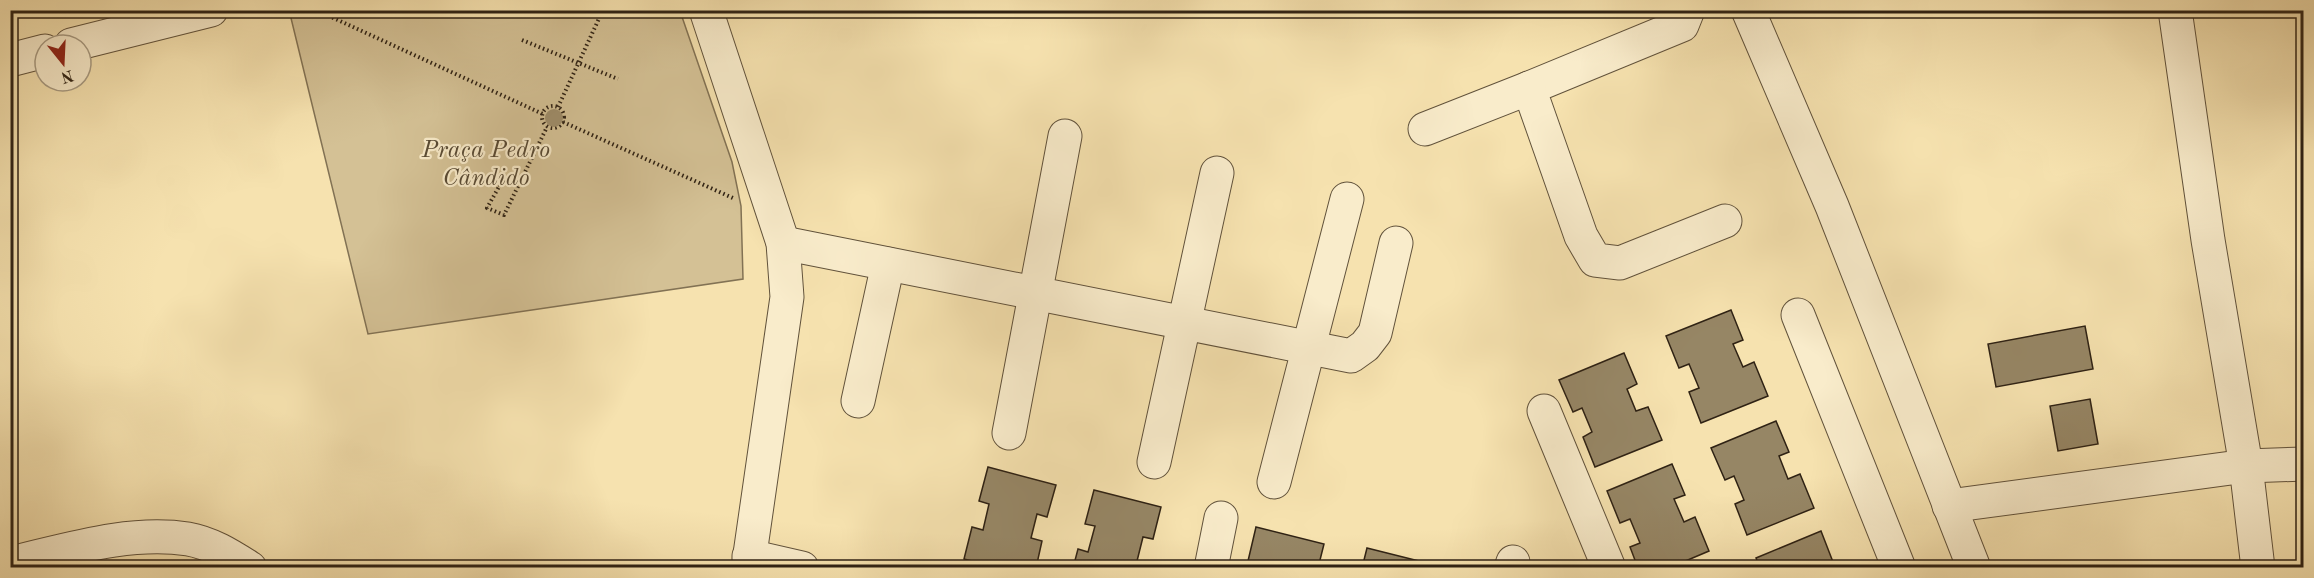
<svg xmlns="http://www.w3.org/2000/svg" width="2314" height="578" font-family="'Old Standard TT',serif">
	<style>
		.green { fill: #d4c195; stroke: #827254; stroke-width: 1.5 }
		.building { fill: #968665; stroke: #2f2214; stroke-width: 1.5 }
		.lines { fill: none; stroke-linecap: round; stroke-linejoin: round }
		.minor-casing { stroke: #61523b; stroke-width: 35 }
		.path { stroke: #2f2214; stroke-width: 4; stroke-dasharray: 1.5 3; stroke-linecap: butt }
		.minor { stroke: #f9eccb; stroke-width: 33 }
		.tree { fill: #9f8e6b }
		.labels { text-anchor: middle; stroke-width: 4.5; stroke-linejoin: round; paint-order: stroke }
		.park-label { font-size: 24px; font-style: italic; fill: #584a34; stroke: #f9eccb }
	</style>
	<rect width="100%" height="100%" fill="#f6e2af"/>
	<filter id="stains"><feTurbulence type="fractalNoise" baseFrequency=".00333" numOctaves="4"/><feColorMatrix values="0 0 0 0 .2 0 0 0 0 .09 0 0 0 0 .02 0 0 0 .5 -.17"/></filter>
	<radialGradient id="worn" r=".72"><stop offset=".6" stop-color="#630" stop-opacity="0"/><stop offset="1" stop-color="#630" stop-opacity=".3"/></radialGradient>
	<path class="green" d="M304,10l376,1 52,151 9,44 2,73 -375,55 -78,-320z"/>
	<g class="building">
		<path d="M1731,310l12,30 -10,4 10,23 11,-5 14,34 -67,27 -12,-31 10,-4 -10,-24 -10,4 -13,-32z"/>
		<path d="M2085,326l8,43 -97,18 -8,-43z"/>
		<path d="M1624,353l13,31 -10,5 9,22 12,-4 14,33 -67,27 -12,-30 9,-5 -10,-24 -9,4 -14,-32z"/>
		<path d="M2090,399l8,45 -40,7 -8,-45z"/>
		<path d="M1776,421l13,31 -10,4 9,23 12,-5 14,34 -67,27 -12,-31 9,-4 -10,-24 -9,4 -14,-32z"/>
		<path d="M1672,464l13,31 -11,4 10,23 11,-5 14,34 -40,17h-31l-8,-21 10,-4 -10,-24 -10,4 -13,-32z"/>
		<path d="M988,467l68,18 -9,32 -10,-3 -6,24 11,3 -6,27h-38l-34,-9 8,-32 11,3 6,-26 -10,-3z"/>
		<path d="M1094,490l67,17 -8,32 -10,-2 -6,24 11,3 -1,4h-74l5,-19 10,3 7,-26 -10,-2z"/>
		<path d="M1256,527l68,17 -6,24h-61l1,-5 -10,-2z"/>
		<path d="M1821,531l12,31 -9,6h-64l-4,-10z"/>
		<path d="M1367,548l68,17 -1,3h-72z"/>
	</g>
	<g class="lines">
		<g class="minor-casing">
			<g id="minor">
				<path d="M706,10l77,233 4,54 -39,271"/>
				<path d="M1688,10l-6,15 -153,63 52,148 14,24 25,3 105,-42"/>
				<path d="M1748,10l84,196 142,362"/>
				<path d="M2175,10l33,230 38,226 12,102"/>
				<path d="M71,45l140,-35"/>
				<path d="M10,60l35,-9"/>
				<path d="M1425,129l104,-41"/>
				<path d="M783,243l568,113 14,-10 10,-13 21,-90"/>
				<path d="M1798,315l101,253"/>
				<path d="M858,401l30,-137"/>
				<path d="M1544,411l65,157"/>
				<path d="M1009,433l56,-297"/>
				<path d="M1154,462l63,-289"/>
				<path d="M1274,482l73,-283"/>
				<path d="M1949,506l297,-40 58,-2"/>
				<path d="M749,556l53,12"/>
				<path d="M10,563c57,-13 119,-33 178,-24 23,4 43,17 62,29"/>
				<path d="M1211,568l10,-50"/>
				<path d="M1511,568l2,-6"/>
			</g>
		</g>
		<g class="path">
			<path d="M316,10l227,104"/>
			<path d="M522,40l96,39"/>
			<circle cx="553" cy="117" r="11"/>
			<path d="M558,107l45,-97"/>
			<path d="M563,122l170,76"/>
			<path d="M487,178l13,7 -13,23 17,7 43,-88"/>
		</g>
		<use href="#minor" class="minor"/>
	</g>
	<circle class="tree" cx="554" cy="118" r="9"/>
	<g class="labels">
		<g class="park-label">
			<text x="486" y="157">Praça Pedro<tspan x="486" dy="28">Cândido</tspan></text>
		</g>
	</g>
	<rect width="2314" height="578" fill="none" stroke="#f6e2af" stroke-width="36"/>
	<rect x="12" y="12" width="2290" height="554" fill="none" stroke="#2f2214" stroke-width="3"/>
	<rect x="18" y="18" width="2278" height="542" fill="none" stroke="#2f2214" stroke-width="1.5"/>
	<g transform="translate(63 63) rotate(162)"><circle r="28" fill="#f9eccb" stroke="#a89b82" stroke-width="1.5"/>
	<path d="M0-4.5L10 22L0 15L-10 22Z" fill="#8f2418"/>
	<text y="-9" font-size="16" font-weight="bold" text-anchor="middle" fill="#2f2214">N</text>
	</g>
	<rect width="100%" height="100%" filter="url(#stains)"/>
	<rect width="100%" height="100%" fill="url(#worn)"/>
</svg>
